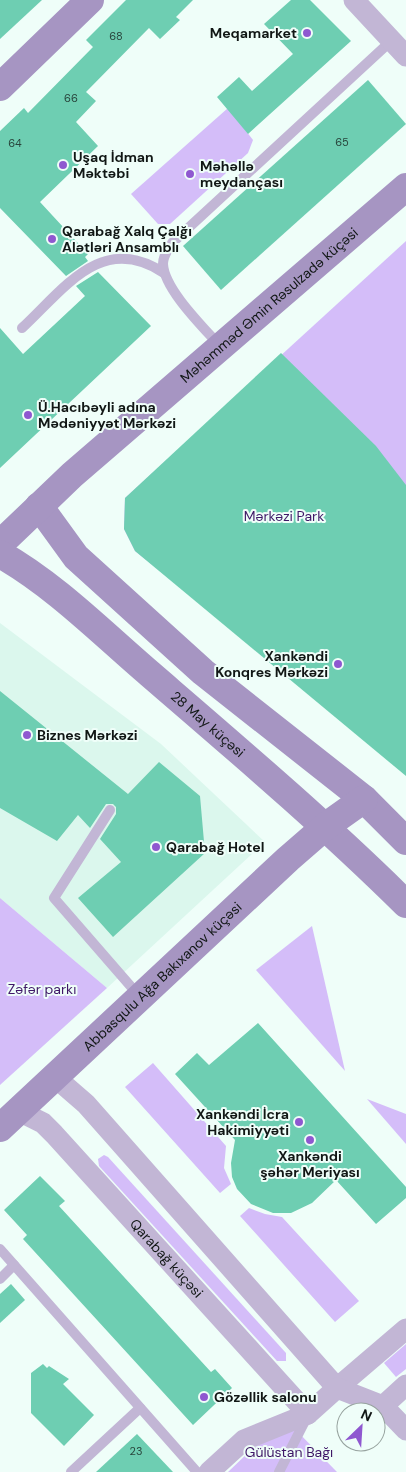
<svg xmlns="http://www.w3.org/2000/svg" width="406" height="1472" font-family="'DM Sans',sans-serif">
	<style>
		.built { fill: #dbf7ed }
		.green { fill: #d4bdf9 }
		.building { fill: #6eceb2 }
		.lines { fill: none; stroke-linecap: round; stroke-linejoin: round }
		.lane { stroke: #c2b6d5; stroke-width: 10 }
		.street { stroke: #c2b6d5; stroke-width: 21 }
		.secondary { stroke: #a695c2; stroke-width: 28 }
		.poi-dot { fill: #8f58d0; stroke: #effef9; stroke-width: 2 }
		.labels { text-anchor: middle; stroke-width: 4; stroke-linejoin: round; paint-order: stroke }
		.number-label { font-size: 11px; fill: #28453c }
		.poi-label { font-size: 14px; font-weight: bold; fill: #111715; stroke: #effef9; text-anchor: start }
		.street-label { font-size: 14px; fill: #111715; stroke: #effef9 }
		.park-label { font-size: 14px; fill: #3f1867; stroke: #effef9 }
	</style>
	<rect width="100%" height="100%" fill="#effef9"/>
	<path class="built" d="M0,623l161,121 104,98 -158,146 -107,-90z"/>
	<g class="green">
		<path d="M228,108l25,32 -5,13 -78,71h-12l-27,-30z"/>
		<path d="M406,241v527l-271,-217 -11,-22 1,-31z"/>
		<path d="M0,898l107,90 -107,97z"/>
		<path d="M312,926l33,145 -89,-101z"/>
		<path d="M153,1063l73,83 -2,22 7,16 -11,9 -95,-106z"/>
		<path d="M367,1099l39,15v30z"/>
		<path d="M104,1155l4,2 178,196v8h-9l-178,-195 -1,-7z"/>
		<path d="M249,1208l16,6 17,3 77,84 -24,21 -95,-106z"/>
		<path d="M406,1344v25l-10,8 -12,-14z"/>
		<path d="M292,1426l45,46h-109l24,-23z"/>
	</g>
	<g class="building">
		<path d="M0,0h42l-42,39z"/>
		<path d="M126,0h67l-17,17 4,3 -20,19 -11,-11 -63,64 10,9 -20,21 22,24 -58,56 48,52 -3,3 3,4 -22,15 -66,-68v-77l24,-23 4,5 65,-66 -7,-7z"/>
		<path d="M291,0h19l41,41 -103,93 -31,-37 22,-20 13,14 41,-37 -29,-30z"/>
		<path d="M368,80l38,44 -185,166 -38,-44z"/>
		<path d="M98,272l53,54 -151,142v-140l23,26 62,-58 -9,-10z"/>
		<path d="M281,353l95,93 30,39v291l-271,-225 -11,-22 1,-31z"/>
		<path d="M0,691l128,103 31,-32 41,34 5,57 -92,84 -35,-39 43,-36 -21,-23 16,-25v-7l-3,-3h-7l-16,24 -12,-13 -21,26 -57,-33z"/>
		<path d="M258,1023l148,164v11l-30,26 -40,-44 -24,23 -21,10h-18l-22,-9 -14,-15 -5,-12 -1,-14 4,-23 -60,-66 22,-21 12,12z"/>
		<path d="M40,1176l25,25 -6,5 152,166 4,-3 17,19 -39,37 -170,-186 4,-4 -23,-25z"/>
		<path d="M11,1284l14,16 -25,23v-29z"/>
		<path d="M43,1364l4,4 2,-2 20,13 -6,5 31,31 -30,31 -33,-33v-40z"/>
		<path d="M137,1434l36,38h-77z"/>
	</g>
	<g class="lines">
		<g class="lane">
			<path d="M22,328c43,-40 80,-96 142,-55"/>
			<path d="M220,346c-17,-19 -56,-57 -57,-82 0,-8 5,-15 9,-21l219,-202"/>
			<path d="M110,810l-56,88 86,99"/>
			<path d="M0,1249l197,223"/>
			<path d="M0,1279l14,-14"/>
			<path d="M71,1472l69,-64"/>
			<path d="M279,1472l28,-55"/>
		</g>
		<g class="street">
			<path d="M354,0l52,56"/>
			<path d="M56,1078l30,26 251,284 69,-59"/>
			<path id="s1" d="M19,1111l24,12 11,11 254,280"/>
			<path d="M383,1406l23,-21"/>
			<path d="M209,1472l35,-32 64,-26 29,-26 46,18 23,24"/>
		</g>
		<g class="secondary">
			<path d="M0,87l90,-87"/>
			<path d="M39,506l37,51 127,115 161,127 42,42"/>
			<path id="s2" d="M0,544l72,-69 334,-288"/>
			<path id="s3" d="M0,554c55,31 102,79 150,120 87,75 174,149 256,230"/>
			<path id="s4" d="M0,1128l288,-269 38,-33 38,-27"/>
		</g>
	</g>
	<g class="poi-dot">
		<circle cx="307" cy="33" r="5"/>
		<circle cx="63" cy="165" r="5"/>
		<circle cx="190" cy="174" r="5"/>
		<circle cx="52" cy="239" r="5"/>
		<circle cx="28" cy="415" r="5"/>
		<circle cx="338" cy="664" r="5"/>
		<circle cx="27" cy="735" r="5"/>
		<circle cx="156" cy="847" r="5"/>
		<circle cx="299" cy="1122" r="5"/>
		<circle cx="310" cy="1140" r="5"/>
		<circle cx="204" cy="1397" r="5"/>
	</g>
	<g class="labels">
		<g class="number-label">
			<text x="116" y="40">68</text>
			<text x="71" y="102">66</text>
			<text x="342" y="146">65</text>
			<text x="15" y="147">64</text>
			<text x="136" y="1455">23</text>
		</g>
		<g class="poi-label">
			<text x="297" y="38" text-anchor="end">Meqamarket</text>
			<text x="73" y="162">Uşaq İdman<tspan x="73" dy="16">Məktəbi</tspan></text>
			<text x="200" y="171">Məhəllə<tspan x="200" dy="16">meydançası</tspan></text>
			<text x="62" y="236">Qarabağ Xalq Çalğı<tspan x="62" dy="16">Alətləri Ansamblı</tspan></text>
			<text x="38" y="412">Ü.Hacıbəyli adına<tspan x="38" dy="16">Mədəniyyət Mərkəzi</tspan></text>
			<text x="328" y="661" text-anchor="end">Xankəndi<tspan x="328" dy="16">Konqres Mərkəzi</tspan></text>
			<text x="37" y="740">Biznes Mərkəzi</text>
			<text x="166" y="852">Qarabağ Hotel</text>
			<text x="289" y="1119" text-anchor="end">Xankəndi İcra<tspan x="289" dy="16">Hakimiyyəti</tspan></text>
			<text x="310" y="1161" text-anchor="middle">Xankəndi<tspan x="310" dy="16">şəhər Meriyası</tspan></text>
			<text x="214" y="1402">Gözəllik salonu</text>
		</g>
		<g class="street-label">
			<text dy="5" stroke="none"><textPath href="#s2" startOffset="360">Məhəmməd Əmin Rəsulzadə küçəsi</textPath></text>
			<text dy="5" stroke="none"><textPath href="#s3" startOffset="269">28 May küçəsi</textPath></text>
			<text dy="5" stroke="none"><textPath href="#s4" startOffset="222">Abbasqulu Ağa Bakıxanov küçəsi</textPath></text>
			<text dy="5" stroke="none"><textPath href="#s1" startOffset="210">Qarabağ küçəsi</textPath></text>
		</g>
		<g class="park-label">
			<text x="284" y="521">Mərkəzi Park</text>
			<text x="42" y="994">Zəfər parkı</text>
			<text x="289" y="1457">Gülüstan Bağı</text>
		</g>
	</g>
	<g transform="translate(361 1427) rotate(25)"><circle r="24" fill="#effef9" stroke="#96a29e"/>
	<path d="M0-4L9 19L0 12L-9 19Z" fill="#8f58d0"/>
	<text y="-8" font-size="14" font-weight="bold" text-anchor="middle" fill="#111715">N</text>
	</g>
</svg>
